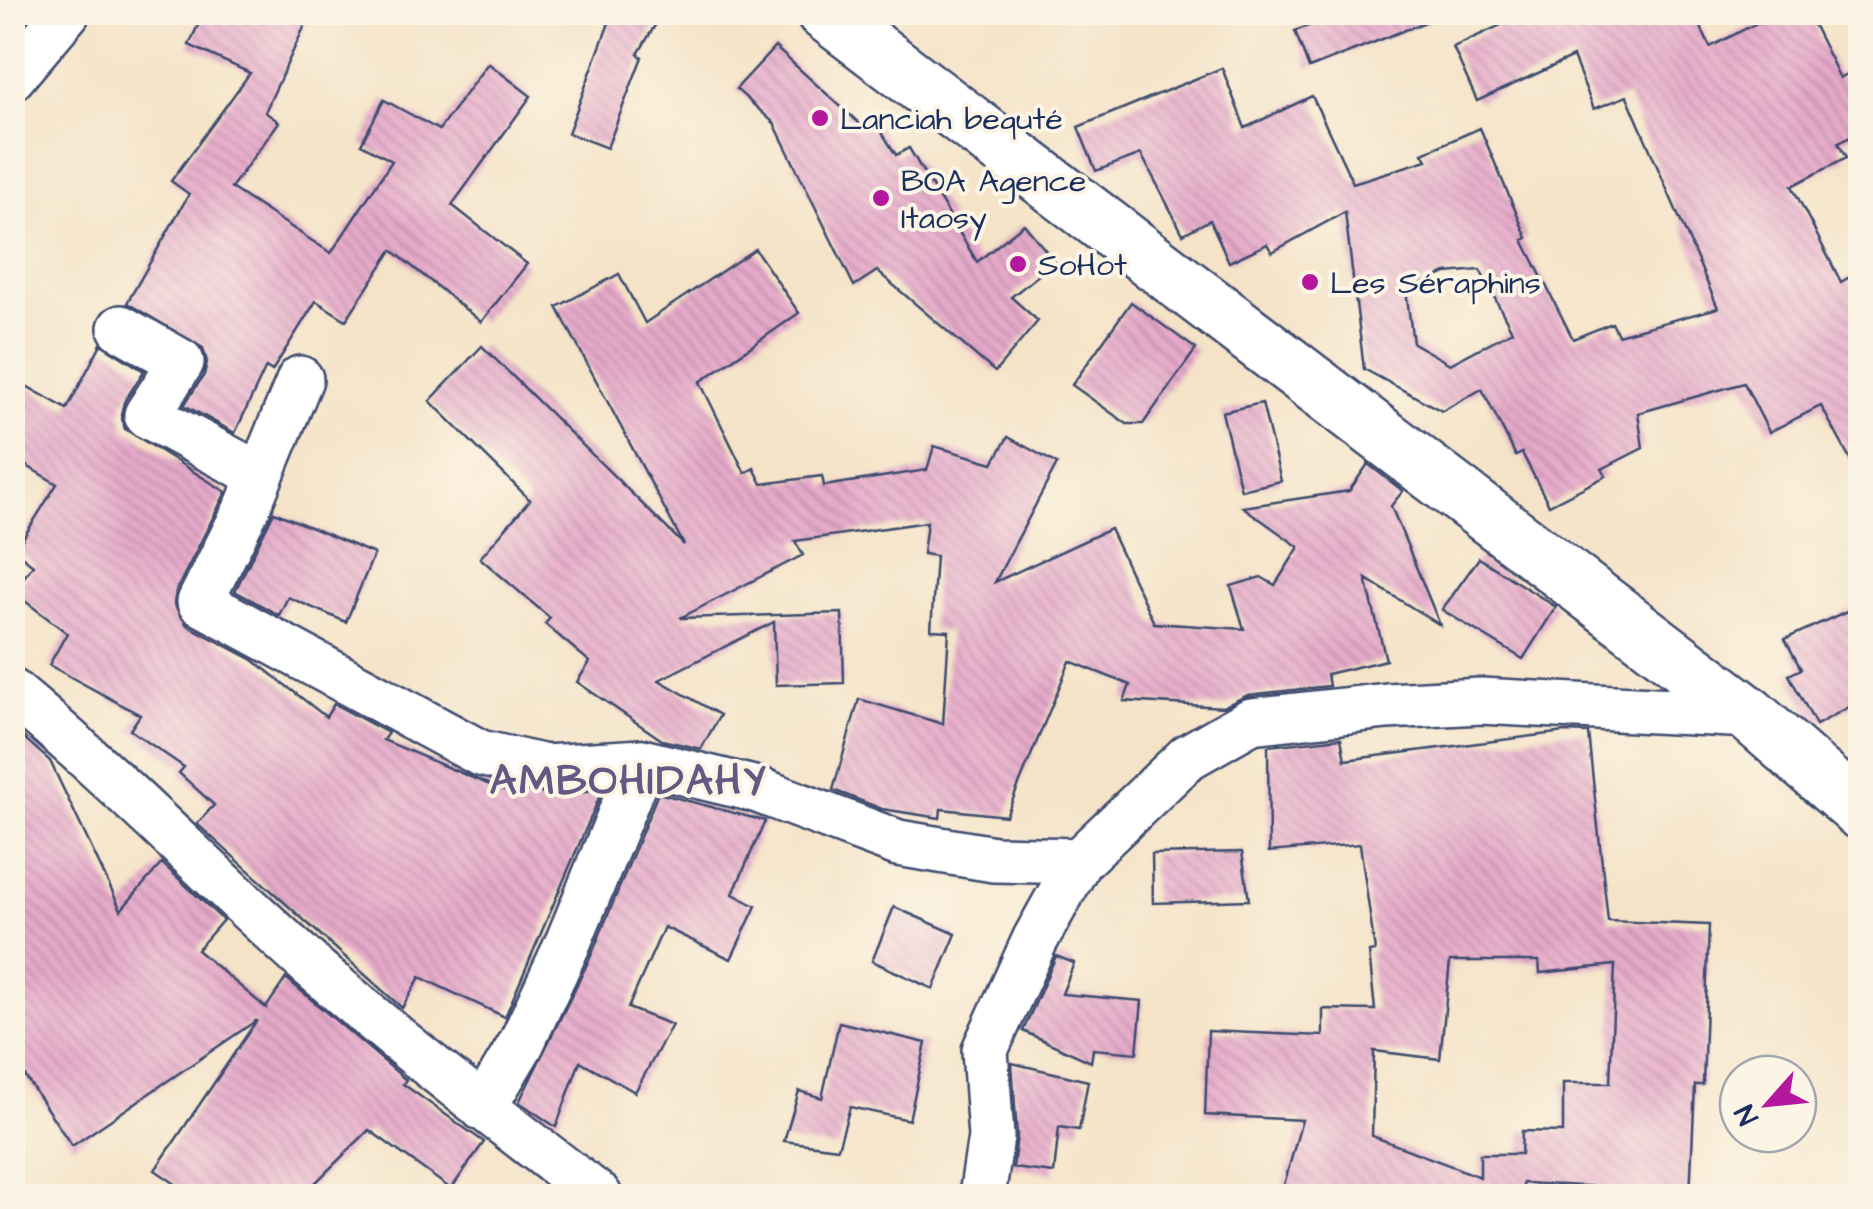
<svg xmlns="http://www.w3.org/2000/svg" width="1873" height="1209" font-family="'Architects Daughter',sans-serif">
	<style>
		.building { fill: url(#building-back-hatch); fill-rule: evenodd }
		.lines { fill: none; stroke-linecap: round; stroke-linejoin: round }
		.minor-casing { stroke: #3c4a6e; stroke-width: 50 }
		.tertiary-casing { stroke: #3c4a6e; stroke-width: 60 }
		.minor { stroke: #fff; stroke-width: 45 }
		.tertiary { stroke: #fff; stroke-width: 55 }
		.poi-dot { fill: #b5179e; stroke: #fcf5e5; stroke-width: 4 }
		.labels { text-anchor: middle; stroke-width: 8; stroke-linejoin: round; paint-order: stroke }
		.poi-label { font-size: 32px; fill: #1b2f5e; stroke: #fcf5e5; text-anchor: start }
		.district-label { font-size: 42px; font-weight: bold; letter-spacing: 2.5px; fill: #625a84; stroke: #fcf5e5 }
	</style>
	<defs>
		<pattern id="building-back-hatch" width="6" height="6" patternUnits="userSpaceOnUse" patternTransform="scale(2.5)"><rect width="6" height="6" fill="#e7aaca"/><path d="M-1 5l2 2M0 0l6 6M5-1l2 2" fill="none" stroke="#ba8ba7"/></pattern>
	</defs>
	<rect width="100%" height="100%" fill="#fcf5e5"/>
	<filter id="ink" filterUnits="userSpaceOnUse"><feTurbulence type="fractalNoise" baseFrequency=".01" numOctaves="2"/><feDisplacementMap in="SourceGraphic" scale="20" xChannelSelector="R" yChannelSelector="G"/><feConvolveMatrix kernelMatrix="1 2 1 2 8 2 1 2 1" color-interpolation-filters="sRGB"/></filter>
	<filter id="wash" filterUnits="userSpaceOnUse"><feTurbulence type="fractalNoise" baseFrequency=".0048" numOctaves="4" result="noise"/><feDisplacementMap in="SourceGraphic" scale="40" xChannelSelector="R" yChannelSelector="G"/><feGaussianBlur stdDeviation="2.25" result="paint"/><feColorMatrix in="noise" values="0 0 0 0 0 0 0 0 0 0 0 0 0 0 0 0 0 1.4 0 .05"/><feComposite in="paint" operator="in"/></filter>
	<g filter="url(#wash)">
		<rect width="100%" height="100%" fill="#f4e3c7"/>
		<g id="blocks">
			<g class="building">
				<path d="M204,12h107l-46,100 14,10 -48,66 100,65 61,-92 -31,-17 23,-44 55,30 49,-67 43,33 -79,109 75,59 -46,58 -89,-72 -46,70 -30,-19 -44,70 -6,-4 -31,66 -51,-28 20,-30 3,-13 -4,-14 -76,-45 62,-109 -18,-13 79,-108 -61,-28z"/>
				<path d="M613,12h50l-25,42 4,3 -35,91 -39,-15z"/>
				<path d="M1344,12h98l1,3 -134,53 -14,-37z"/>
				<path d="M1529,12h165l16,35 68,-35h29l33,66 20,-11v65l-22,11 8,15 -54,28 49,96 19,-11v206l-39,-71 -52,26 -25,-49 -106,30 5,35 -41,21 4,7 -57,29 -27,-52 -6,3 -34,-67 -40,22 -78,-42 -19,-157 -73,40 -5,-8 -38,18 -19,-42 -27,14 -42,-80 -45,17 -18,-44 144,-59 23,60 67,-32 41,87 74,-23 -4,-7 57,-25 47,110 -4,2 50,99 39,-16 6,12 100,-27 -91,-212 -33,13 -21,-52 -96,44 -24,-54zM1480,270l32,61 -62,33 -37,-21 -7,-53 40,-17z"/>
				<path d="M775,47l86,78 12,-7 23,37 13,-7 68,114 47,-38 31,38 -44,35 27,24 -43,51 -118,-101 -23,15 -80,-163 -38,-34z"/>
				<path d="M755,249l44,64 -99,69 45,91 9,-5 8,16 60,-8 2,10 103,-16 7,-24 59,17 15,-26 49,27 -62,118 115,-53 44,94 90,6 -13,-43 30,-9 14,8 24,-38 -56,-40 106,-16 19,-27 35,27 -12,15 49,119 -74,-46 20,81 -59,14 2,12 -81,9 -25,12 -99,-6 6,-16 -60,-24 -64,155 -65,-7 -1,9 -58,-9 -49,-19 26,-91 84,25 6,-93 -18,-1 5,-74 -13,-2 4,-32 -132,19 8,14 -123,63 162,-5 2,70 -68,2 -2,-63 -115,58 61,35 -19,34 -39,-9 -85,-58 13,-20 -45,-38 5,-6 -70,-60 50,-58 -100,-99 52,-55 202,199 -127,-238 62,-33 26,49z"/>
				<path d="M1131,302l65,47 -53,75h-16l-55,-39z"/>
				<path d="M101,344l43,27 -20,31 -3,13 4,14 101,63 -50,99 -2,13 13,21 66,35 73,57 8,-13 54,29 -5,7 85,36 52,21 1,-8 25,5 56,-3 -97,226 -85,-40 -18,31 -205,-184 17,-19 -35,-32 5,-6 -54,-37 10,-15 -91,-50 18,-32 -54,-41 20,-27 -18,-14 42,-67 -45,-27v-79l55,31z"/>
				<path d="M1262,403l19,78 -40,9 -19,-78z"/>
				<path d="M274,512l100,42 -28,68 -58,-25 -9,18 -44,-24z"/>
				<path d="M1479,558l77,49 -33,52 -81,-49z"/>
				<path d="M1860,605v96l-44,24 -27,-50 12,-6 -16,-30z"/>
				<path d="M12,727l38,34 71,149 41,-47 61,57 -26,30 69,58 20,-30 120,102 -3,4 81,58 -33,47 -82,-59 -67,66h-109l-38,-26 102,-150 -185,126 -60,-89z"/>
				<path d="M1564,732l24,1 20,188 101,4 -6,160h-8l-5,111h-87l1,-9 -81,-4v13h-242l21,-76 -97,-5 3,-84 115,5v-27l52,1 -6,-58 6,-1 -15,-107 -91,8 -1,-106 73,-8 4,22zM1450,961h89l1,12 75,-8 -5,118h-47v49l-41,-1 -1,23h-41v23l-108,-41 2,-85 66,8z"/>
				<path d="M658,793l107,28 -32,73 23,12 -25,53 -67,-32 -36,81 44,17 -37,67 -55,-31 -24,66 -37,-25 72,-146z"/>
				<path d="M1242,852l7,48 -96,3 -1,-49z"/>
				<path d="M894,907l62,27 -23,55 -61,-28z"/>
				<path d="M1056,956l18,7 -12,31 80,7 -5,52 -44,-4 -2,13 -68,-31z"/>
				<path d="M839,1022l87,21 -17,77 -59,-13 -12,41 -54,-7 15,-50 23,7z"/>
				<path d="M1012,1063l76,18 -9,49 -20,-3 -5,46 -41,-5 4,-33z"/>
			</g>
		</g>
	</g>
	<g filter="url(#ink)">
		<use href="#blocks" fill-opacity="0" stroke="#3c4a6e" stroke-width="2.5"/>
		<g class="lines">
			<g class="minor-casing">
				<g id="minor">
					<path d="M12,77l55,-65"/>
					<path d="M121,328l60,34 -34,53 112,60"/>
					<path d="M300,379l-52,127 -48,96 280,151 65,15 97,-6"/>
					<path d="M12,692c106,88 200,186 303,277 91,80 188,154 284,227"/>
					<path d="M483,1108l38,-64 46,-99 75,-183 116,28 140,53 96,16 85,2"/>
					<path d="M982,1196l9,-59 -6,-87 50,-110 44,-79 109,-104 63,-36 136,-15 94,-5 269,14"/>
				</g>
			</g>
			<g class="tertiary-casing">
				<path id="tertiary" d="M824,12l926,703 110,96"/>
			</g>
			<use href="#minor" class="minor"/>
			<use href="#tertiary" class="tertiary"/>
		</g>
	</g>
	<g class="poi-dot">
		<circle cx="820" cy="118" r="10"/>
		<circle cx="881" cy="198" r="10"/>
		<circle cx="1018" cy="264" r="10"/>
		<circle cx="1310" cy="282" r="10"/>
	</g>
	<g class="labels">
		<g class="poi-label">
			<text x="840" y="129">Lanciah bequté</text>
			<text x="901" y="191">BOA Agence<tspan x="901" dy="37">Itaosy</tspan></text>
			<text x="1038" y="275">SoHot</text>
			<text x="1330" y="293">Les Séraphins</text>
		</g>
		<g class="district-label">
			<text x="629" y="794">AMBOHIDAHY</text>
		</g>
	</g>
	<rect width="1873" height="1209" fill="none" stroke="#fcf5e5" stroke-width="50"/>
	<g transform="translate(1768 1104) rotate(243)"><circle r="48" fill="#fcf5e5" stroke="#a2a6af" stroke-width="2.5"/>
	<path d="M0-8L18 38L0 25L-18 38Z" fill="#b5179e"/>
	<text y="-15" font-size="28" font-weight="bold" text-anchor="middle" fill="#1b2f5e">N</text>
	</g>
</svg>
